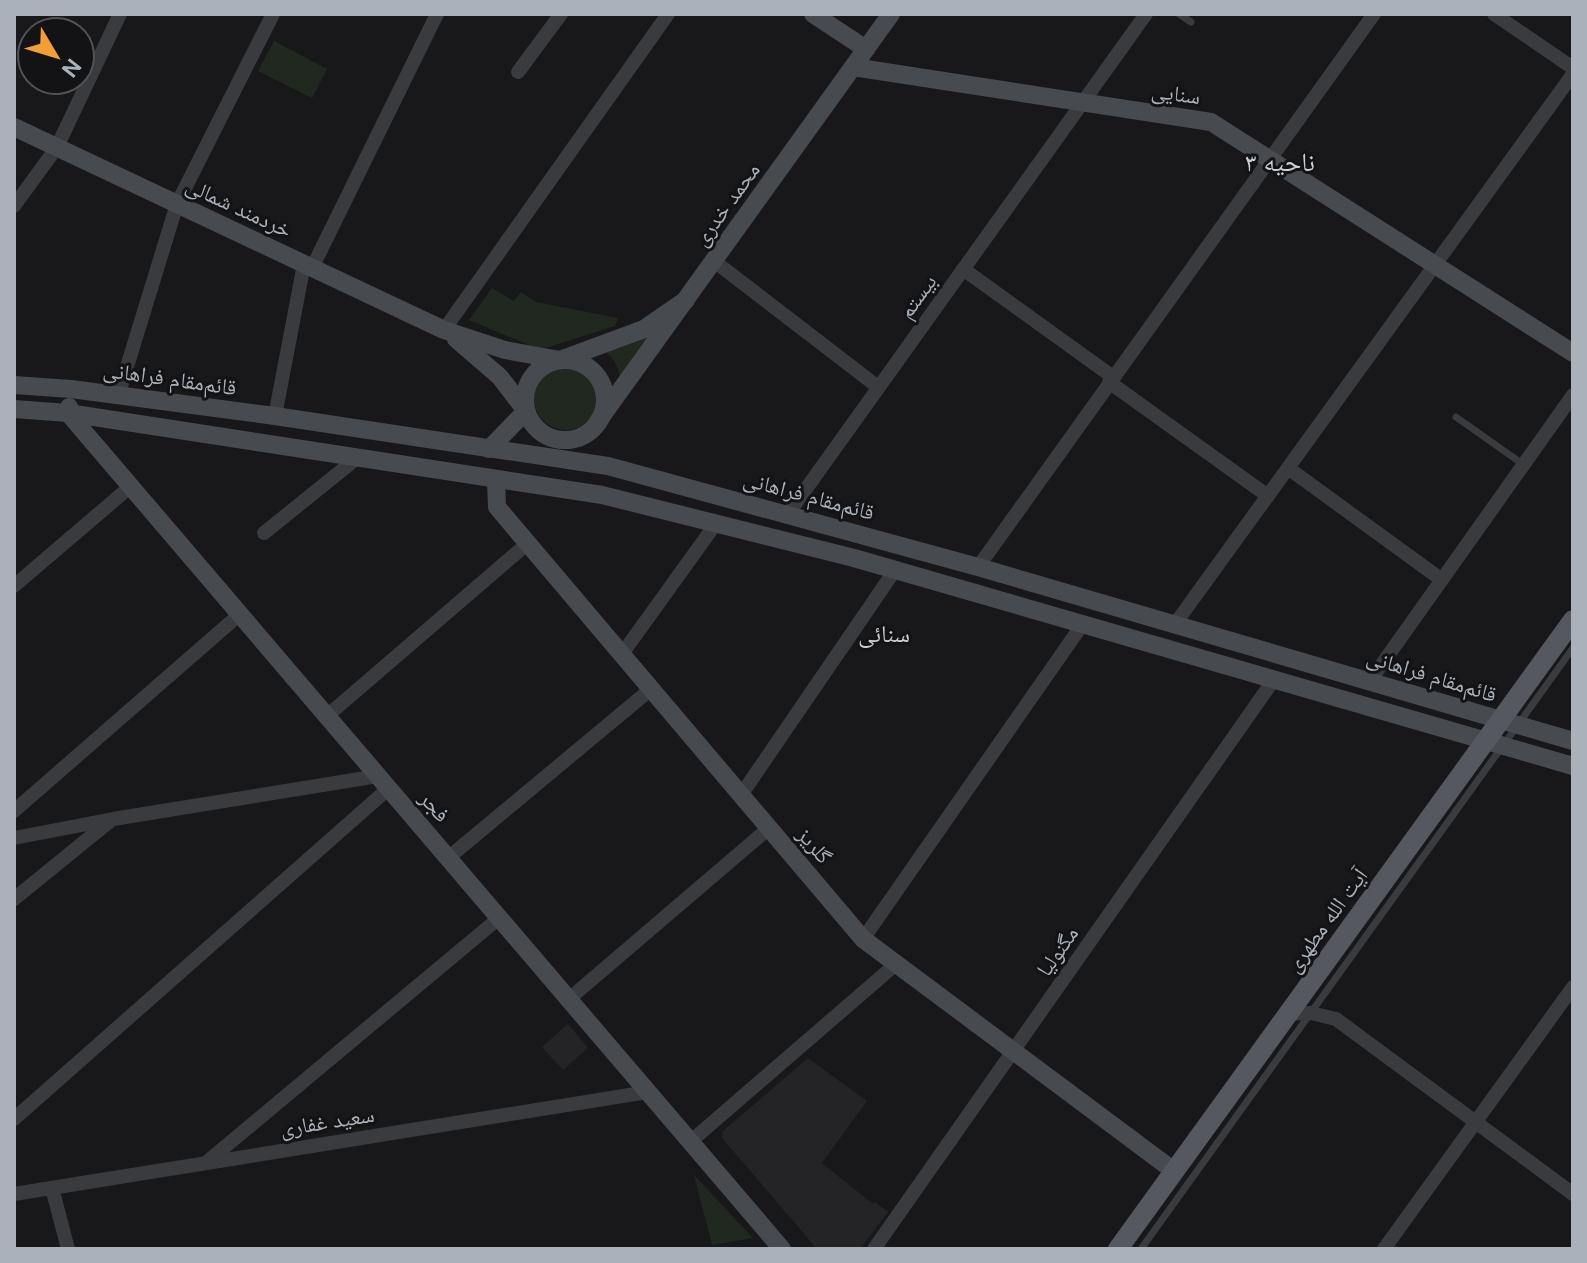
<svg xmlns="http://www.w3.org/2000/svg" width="1587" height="1263" font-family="'DM Sans','Noto Naskh Arabic',sans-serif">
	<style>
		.built { fill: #242427 }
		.green { fill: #202820 }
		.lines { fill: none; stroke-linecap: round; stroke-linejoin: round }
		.lane { stroke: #393b3f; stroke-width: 7 }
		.street { stroke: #393b3f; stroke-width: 14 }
		.secondary { stroke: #474a4f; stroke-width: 18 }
		.primary { stroke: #55585e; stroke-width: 20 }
		.labels { text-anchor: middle; stroke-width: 6; stroke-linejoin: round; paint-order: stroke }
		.street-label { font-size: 22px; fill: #aab1ba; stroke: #131315 }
		.neighbourhood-label { font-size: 24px; fill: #cbcfd6; stroke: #131315 }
		.quarter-label { font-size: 26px; fill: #cbcfd6; stroke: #131315 }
	</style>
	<rect width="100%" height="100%" fill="#18181a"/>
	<g class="built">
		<path d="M568,1024l20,24 -25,22 -21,-23z"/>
		<path d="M808,1058l59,43 -45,62 51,41 2,-2 13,10 -28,37h-43l-95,-111 1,-7z"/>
	</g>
	<g class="green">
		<path d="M274,41l53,28 -15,29 -54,-27z"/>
		<path d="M492,288l22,13 7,-9 15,10 82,16 -3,8 -69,22 -15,-2 -62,-26z"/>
		<path d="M661,330l-41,57c0,-19 -3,-26 -18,-38z"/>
		<circle cx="566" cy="398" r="32"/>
		<path d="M694,1175l59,63 -41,7z"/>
	</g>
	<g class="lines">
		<g class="lane">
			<path d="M1179,14l12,8"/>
			<path d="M1456,417l68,48"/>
			<path d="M1141,1249l432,-601"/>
		</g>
		<g class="street">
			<path d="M1494,14l79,54"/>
			<path d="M518,72l43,-58"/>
			<path d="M14,206l43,-59 63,-133"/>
			<path d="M714,261l164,126"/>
			<path d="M312,268l125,-254"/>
			<path d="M963,269l150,108"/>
			<path d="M444,330l224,-316"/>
			<path d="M1109,382l159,114"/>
			<path d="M118,396l59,-192 96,-190"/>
			<path d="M275,416l29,-152"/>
			<path d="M1288,468l154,112"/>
			<path d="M788,514l358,-500"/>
			<path d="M264,533l93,-75"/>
			<path d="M978,567l396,-553"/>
			<path d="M14,586l117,-100"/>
			<path d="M1175,624l398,-550"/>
			<path d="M622,654l95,-132"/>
			<path d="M1370,681l203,-286"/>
			<path d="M327,716l201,-173"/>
			<path d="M741,795l154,-225"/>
			<path d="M14,811l226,-197"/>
			<path d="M14,838l99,-19 265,-43"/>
			<path d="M448,858l203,-169"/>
			<path d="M14,899l96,-78"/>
			<path d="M863,939l219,-314"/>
			<path d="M569,999l200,-171"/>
			<path d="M1287,1014l24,-1 25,6 237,175"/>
			<path d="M14,1119l375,-331"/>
			<path d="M690,1142l206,-178"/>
			<path d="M208,1161l291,-243"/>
			<path d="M52,1188l16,61"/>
			<path d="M14,1194l634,-102"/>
			<path d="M874,1249l401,-571"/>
			<path d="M1384,1249l189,-262"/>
		</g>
		<g class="secondary">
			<path d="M813,14l53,35"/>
			<path d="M853,67l358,55 362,231"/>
			<path d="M14,127l430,203 61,20 55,10 84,-31 42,-29"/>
			<path d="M456,339l44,38 26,34 -37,38"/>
			<circle cx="565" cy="400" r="40"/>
			<path d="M14,385l57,4 204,27 333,50 370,101 595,174"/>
			<path d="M69,407l-1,6 714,836"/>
			<path d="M14,409l54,4 534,82 252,63 719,208"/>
			<path d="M599,420l292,-406"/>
			<path d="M496,480l1,27 366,432 311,232"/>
		</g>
		<path class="primary" d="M1118,1249l455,-629"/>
	</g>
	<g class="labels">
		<g class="street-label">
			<text transform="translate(1176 93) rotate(8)" y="8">سنایی</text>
			<text transform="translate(726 204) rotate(-54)" y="8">محمد خدری</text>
			<text transform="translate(239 207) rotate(25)" y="8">خردمند شمالی</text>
			<text transform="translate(917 296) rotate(-54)" y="8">بیستم</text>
			<text transform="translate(170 378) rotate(8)" y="8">قائم‌مقام فراهانی</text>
			<text transform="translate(809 495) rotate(15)" y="8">قائم‌مقام فراهانی</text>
			<text transform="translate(1432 675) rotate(17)" y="8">قائم‌مقام فراهانی</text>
			<text transform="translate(435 806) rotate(49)" y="8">فجر</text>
			<text transform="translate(815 845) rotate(50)" y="8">گلریز</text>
			<text transform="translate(1326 920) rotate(-54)" y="8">آیت الله مطهری</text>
			<text transform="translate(1057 951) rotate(-55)" y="8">مگنولیا</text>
			<text transform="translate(327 1121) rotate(-9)" y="8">سعید غفاری</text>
		</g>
		<g class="neighbourhood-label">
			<text x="884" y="642">سنائی</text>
		</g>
		<g class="quarter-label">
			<text x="1280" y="171">ناحیه ۳</text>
		</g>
	</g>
	<rect width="1587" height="1263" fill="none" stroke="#aab1ba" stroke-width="32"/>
	<g transform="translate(56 56) rotate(128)"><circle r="38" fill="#131315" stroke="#4f5257" stroke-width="2"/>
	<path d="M0-6L14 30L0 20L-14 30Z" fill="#f29f38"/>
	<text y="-12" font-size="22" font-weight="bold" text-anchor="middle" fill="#aab1ba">N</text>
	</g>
</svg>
